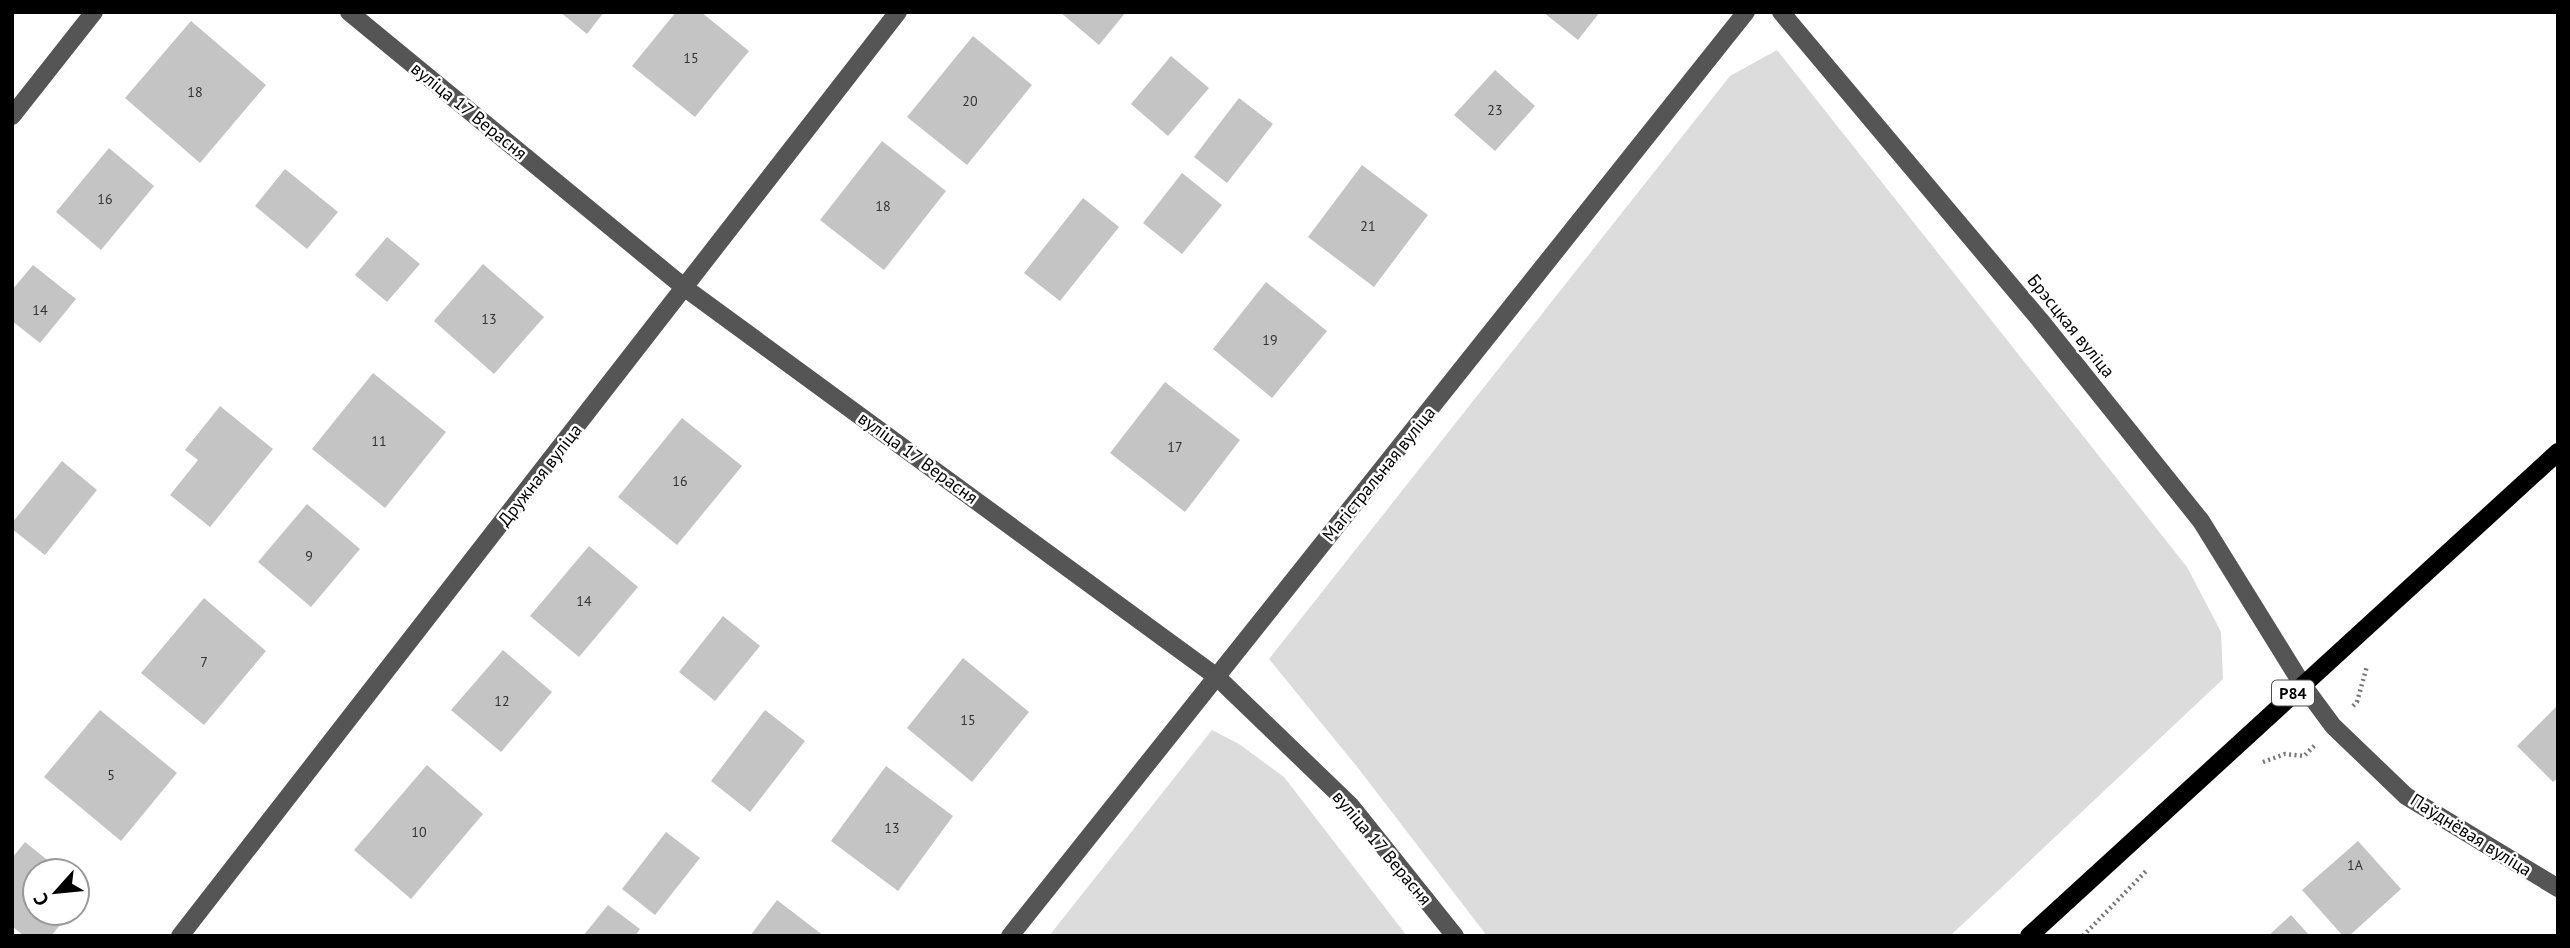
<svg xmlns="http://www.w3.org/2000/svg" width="2570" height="948" font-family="'PT Sans',sans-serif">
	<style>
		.green { fill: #dcdcdc }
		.building { fill: #c4c4c4 }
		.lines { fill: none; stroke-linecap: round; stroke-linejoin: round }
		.path { stroke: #777; stroke-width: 4.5; stroke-dasharray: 2 3.5; stroke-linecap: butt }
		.minor { stroke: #555; stroke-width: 18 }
		.major { stroke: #000; stroke-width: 18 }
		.labels { text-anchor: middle; stroke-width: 5; stroke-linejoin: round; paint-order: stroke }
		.number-label { font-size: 14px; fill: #313131 }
		.shield { fill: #fff; stroke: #4c4c4c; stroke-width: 2 }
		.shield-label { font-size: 16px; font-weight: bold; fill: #000 }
		.street-label { font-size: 18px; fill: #000; stroke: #fff }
	</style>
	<rect width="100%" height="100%" fill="#fff"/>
	<g class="green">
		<path d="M1777,50l410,517 34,65 2,47 -273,257h-463l-129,-168 -89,-109 461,-583z"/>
		<path d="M1212,730l27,14 45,33 123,159h-358z"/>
	</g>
	<g class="building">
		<path d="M560,12h44l-17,22z"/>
		<path d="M676,12h25l48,39 -54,66 -63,-51z"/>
		<path d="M1060,12h66l-27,33z"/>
		<path d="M1543,12h57l-22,28z"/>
		<path d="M191,21l75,64 -66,78 -75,-65z"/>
		<path d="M973,36l59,49 -65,80 -60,-48z"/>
		<path d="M1171,56l38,32 -41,48 -37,-32z"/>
		<path d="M1495,70l40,36 -40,45 -41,-36z"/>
		<path d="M1239,98l34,26 -46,59 -33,-26z"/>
		<path d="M882,141l64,50 -62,79 -64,-50z"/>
		<path d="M109,148l45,38 -53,64 -45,-38z"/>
		<path d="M1362,165l66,50 -54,72 -66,-50z"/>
		<path d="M285,169l53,43 -31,37 -52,-43z"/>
		<path d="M1182,173l40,32 -40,49 -39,-31z"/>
		<path d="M1083,198l36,29 -59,74 -36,-28z"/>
		<path d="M387,237l33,27 -33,38 -32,-27z"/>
		<path d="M483,264l61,53 -50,57 -60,-53z"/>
		<path d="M33,265l43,34 -36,44 -28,-22v-31z"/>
		<path d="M1266,282l61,49 -55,67 -59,-49z"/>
		<path d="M373,373l73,59 -61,76 -73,-59z"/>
		<path d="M1165,382l75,58 -55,72 -75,-59z"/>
		<path d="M220,406l53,43 -63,78 -40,-32 28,-35 -13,-10z"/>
		<path d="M682,418l60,48 -65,79 -59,-48z"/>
		<path d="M62,461l35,29 -52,65 -33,-26v-6z"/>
		<path d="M307,504l53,45 -49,58 -53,-45z"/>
		<path d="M589,546l49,41 -59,70 -49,-41z"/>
		<path d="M204,598l62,53 -62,74 -63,-52z"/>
		<path d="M723,616l37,30 -45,55 -36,-29z"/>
		<path d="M503,650l49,42 -51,60 -50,-42z"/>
		<path d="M963,658l66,54 -57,70 -65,-54z"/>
		<path d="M2558,705v73l-5,4 -36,-36z"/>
		<path d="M100,710l77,63 -56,68 -77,-64z"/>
		<path d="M765,710l40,31 -55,71 -39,-31z"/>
		<path d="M427,765l56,49 -72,85 -57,-49z"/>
		<path d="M886,766l67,50 -55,75 -67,-50z"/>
		<path d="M666,832l34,26 -45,57 -33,-26z"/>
		<path d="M2358,841l43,48 -52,47h-6l-41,-46z"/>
		<path d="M25,842l36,29h-26v42h35l-19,23h-27l-12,-10v-68z"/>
		<path d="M77,885l10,8 -10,12z"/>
		<path d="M777,900l47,36h-74z"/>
		<path d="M608,905l32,24 -5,7h-52z"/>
		<path d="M2291,915l19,21h-42z"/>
	</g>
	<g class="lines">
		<g class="path">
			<path d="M2353,706l4,-4 10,-36"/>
			<path d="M2263,762l22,-8 19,2 11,-11"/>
			<path d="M2083,936l64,-66"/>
		</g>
		<g class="minor">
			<path d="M349,12l336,276 532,389 134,129 104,130"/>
			<path d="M1781,12l259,308 161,201 101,163 31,42 73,70 152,92"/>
			<path d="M12,116l82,-104"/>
			<path d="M180,936l718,-924"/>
			<path d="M1010,936l736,-924"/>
		</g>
		<path class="major" d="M2029,936l529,-484"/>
	</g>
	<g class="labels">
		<g class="number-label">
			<text x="691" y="63">15</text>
			<text x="195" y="97">18</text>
			<text x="970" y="106">20</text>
			<text x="1495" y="115">23</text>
			<text x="105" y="204">16</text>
			<text x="883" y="211">18</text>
			<text x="1368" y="231">21</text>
			<text x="40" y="315">14</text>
			<text x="489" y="324">13</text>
			<text x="1270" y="345">19</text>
			<text x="379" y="446">11</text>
			<text x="1175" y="452">17</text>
			<text x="680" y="486">16</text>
			<text x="309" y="561">9</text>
			<text x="584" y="606">14</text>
			<text x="204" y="667">7</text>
			<text x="502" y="706">12</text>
			<text x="968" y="725">15</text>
			<text x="111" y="780">5</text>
			<text x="892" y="833">13</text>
			<text x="419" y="837">10</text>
			<text x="2355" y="870">1А</text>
		</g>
		<rect class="shield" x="2272" y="680.5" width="42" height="25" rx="5"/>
		<g class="shield-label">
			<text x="2293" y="699">Р84</text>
		</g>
		<g class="street-label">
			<text transform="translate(469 111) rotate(39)" y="6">вуліца 17 Верасня</text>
			<text transform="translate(2071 326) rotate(51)" y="6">Брэсцкая вуліца</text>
			<text transform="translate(918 458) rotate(36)" y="6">вуліца 17 Верасня</text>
			<text transform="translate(1379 474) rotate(-51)" y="6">Магістральная вуліца</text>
			<text transform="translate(540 475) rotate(-52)" y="6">Дружная вуліца</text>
			<text transform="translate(2471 835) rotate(32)" y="6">Паўднёвая вуліца</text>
			<text transform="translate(1382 848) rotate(50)" y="6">вуліца 17 Верасня</text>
		</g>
	</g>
	<rect width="2570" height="948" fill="none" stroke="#000000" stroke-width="28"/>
	<g transform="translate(56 892) rotate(243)"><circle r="33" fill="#ffffff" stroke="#999999" stroke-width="2"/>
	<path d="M0-5L12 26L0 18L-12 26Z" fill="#000000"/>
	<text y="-10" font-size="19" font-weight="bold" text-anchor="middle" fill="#000000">С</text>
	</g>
</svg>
